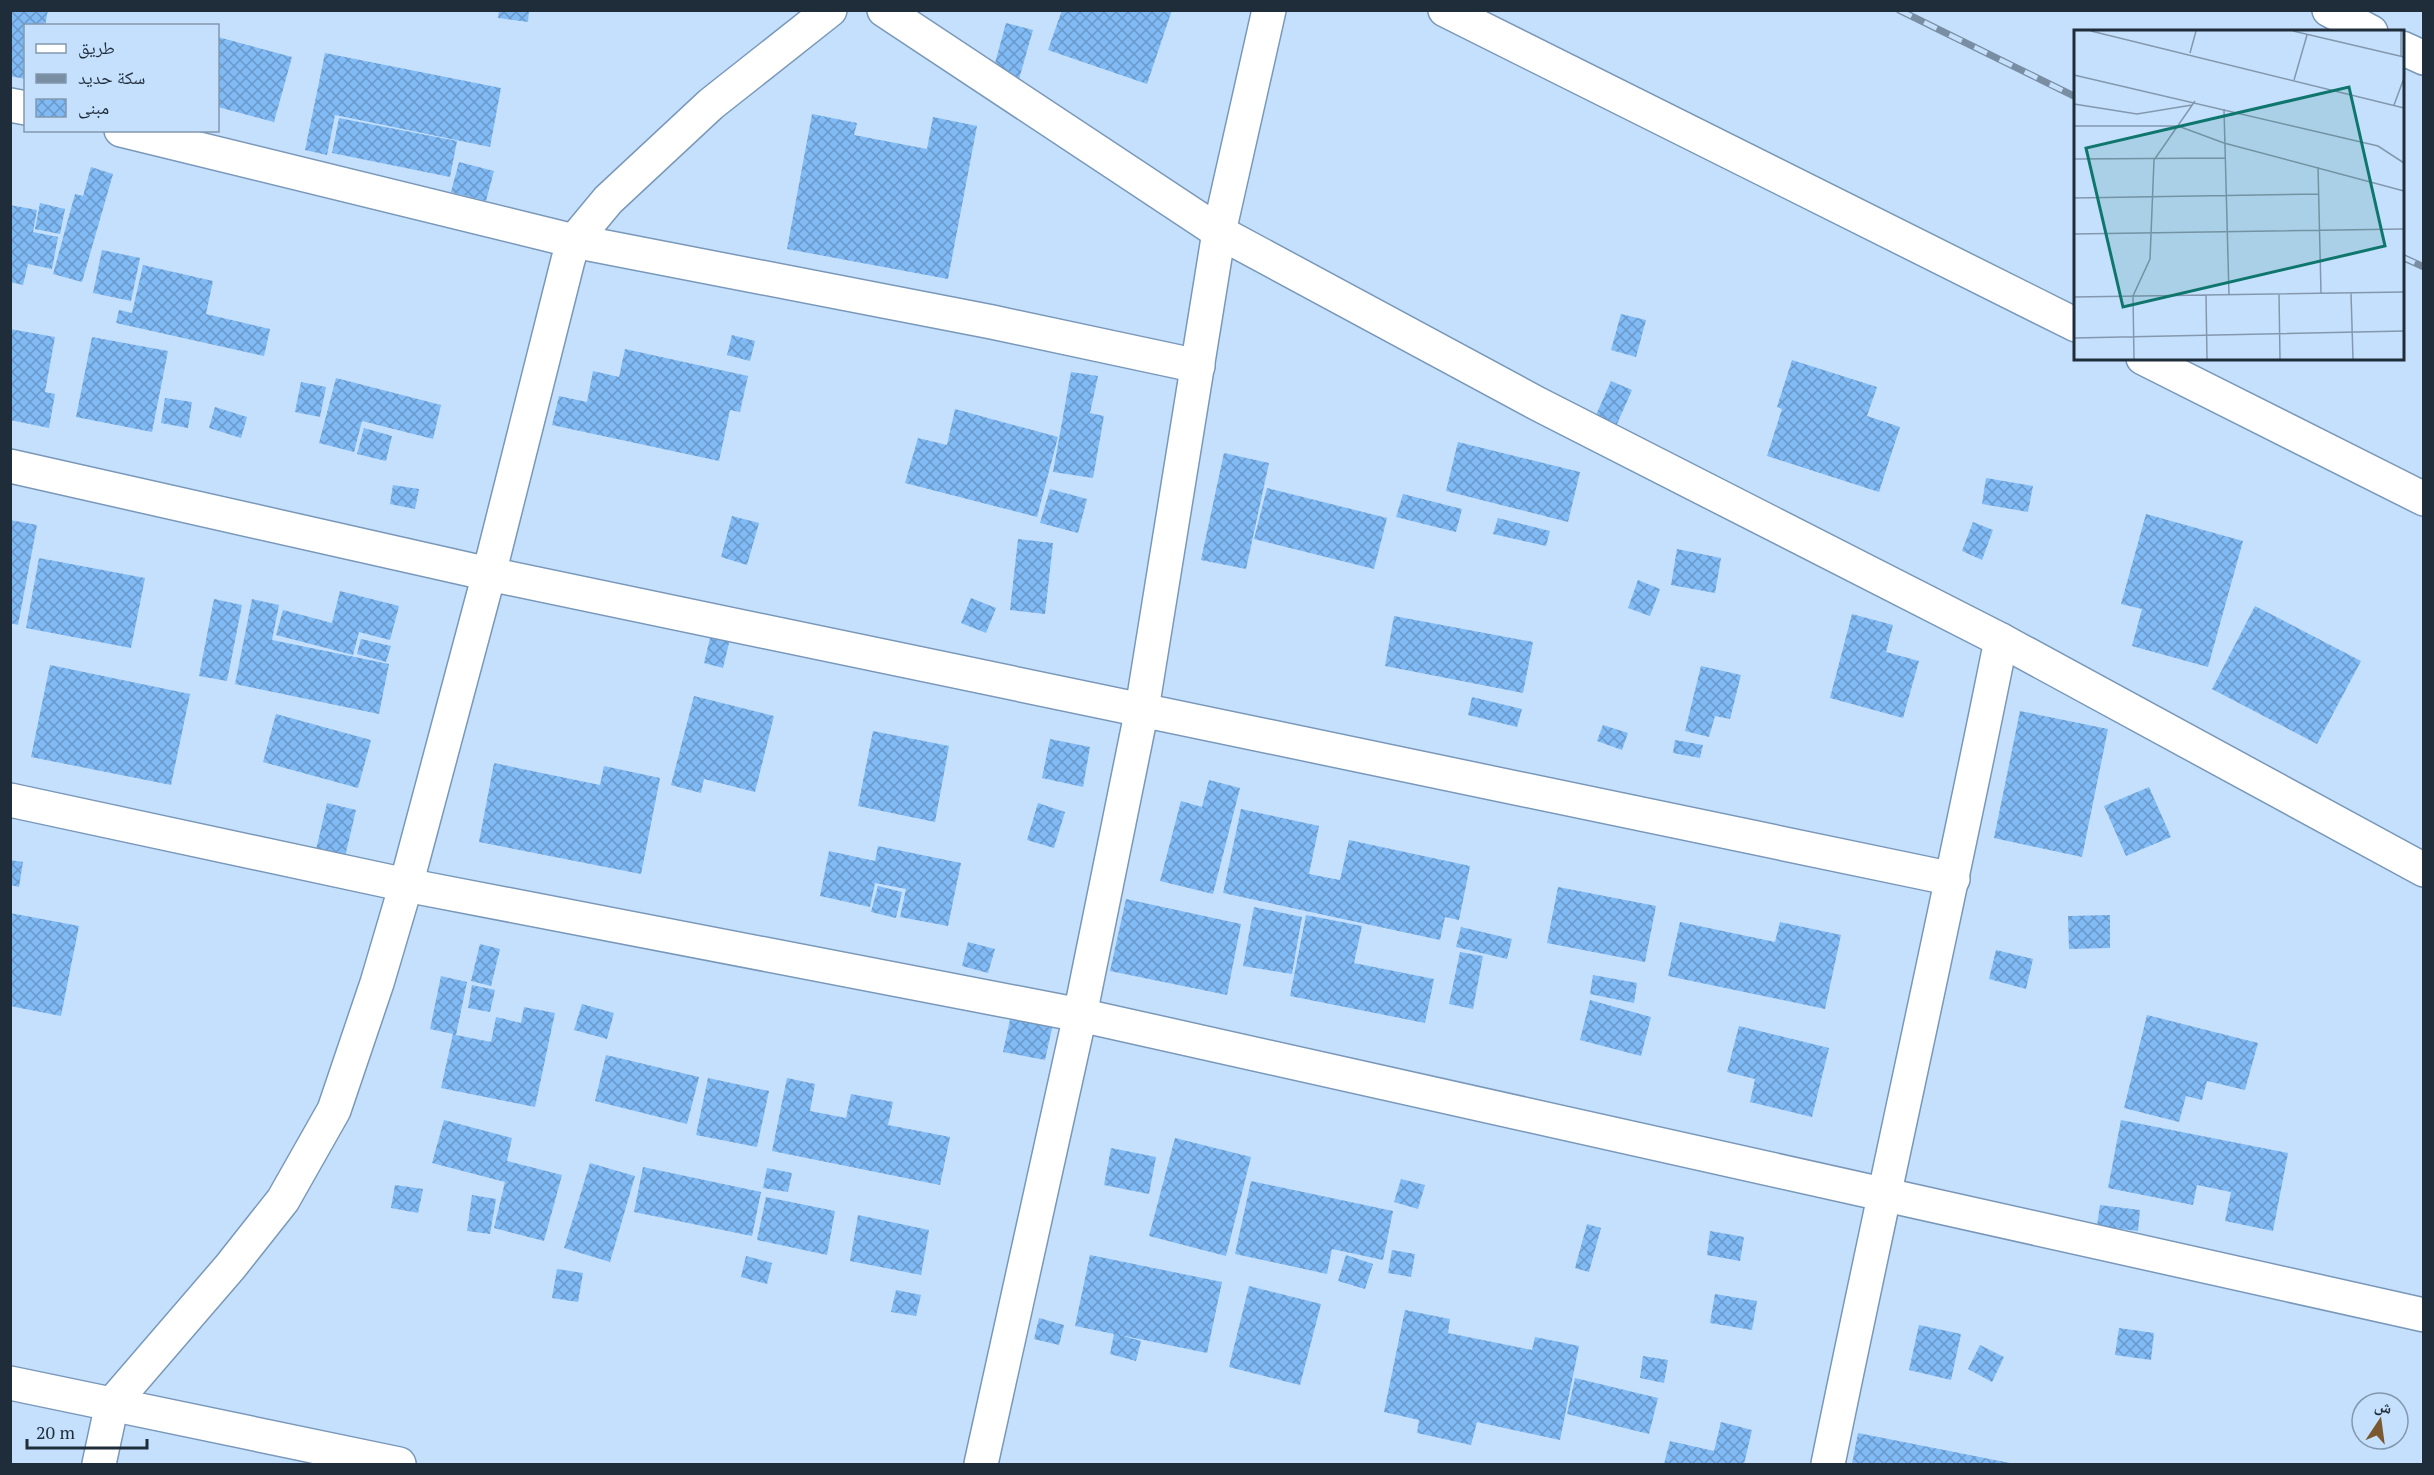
<svg xmlns="http://www.w3.org/2000/svg" width="2434" height="1475" font-family="'PT Serif','Noto Naskh Arabic',serif">
	<style>
		.building { fill: url(#building-cross-hatch) }
		.lines { fill: none; stroke-linecap: round; stroke-linejoin: round }
		.street-casing { stroke: #7998b9; stroke-width: 36 }
		.secondary-casing { stroke: #7998b9; stroke-width: 36 }
		.street { stroke: #fff; stroke-width: 33 }
		.secondary { stroke: #fff; stroke-width: 33 }
		.rail-casing { stroke: #798ea3; stroke-width: 7 }
		.rail { stroke: #c5e0fc; stroke-width: 4.5; stroke-dasharray: 14; stroke-linecap: butt }
		.inset-road { fill: none; stroke: #8398ae; stroke-width: 1.5 }
		.view { fill: #0f766e; fill-opacity: 0.15; stroke: #0f766e; stroke-width: 3 }
		.inset-edge { fill: none; stroke: #1f2c39; stroke-width: 3 }
	</style>
	<defs>
		<pattern id="building-cross-hatch" width="8" height="8" patternUnits="userSpaceOnUse" patternTransform="scale(1.5)"><rect width="8" height="8" fill="#81bbf6"/><path d="M0 0l8 8M0 8l8-8" fill="none" stroke="#6998c8"/></pattern>
	</defs>
	<rect width="100%" height="100%" fill="#c5e0fc"/>
	<g class="building">
		<path d="M10,10h38l-3,16h-19v53l-16,-3z"/>
		<path d="M499,10h30l-1,12 -30,-4z"/>
		<path d="M1062,10h110l-25,74 -99,-34z"/>
		<path d="M1006,23l27,7 -18,63 -26,-8z"/>
		<path d="M218,37l74,20 -18,65 -56,-15z"/>
		<path d="M325,53l176,35 -11,59 -155,-32 -8,40 -22,-5z"/>
		<path d="M812,114l45,9 -3,12 73,14 6,-32 44,9 -29,153 -161,-30z"/>
		<path d="M339,118l118,23 -7,36 -118,-24z"/>
		<path d="M459,162l35,9 -8,30 -35,-9z"/>
		<path d="M91,167l22,7 -31,108 -29,-8 22,-80 8,2z"/>
		<path d="M40,203l25,6 -5,25 -25,-5z"/>
		<path d="M10,205l27,5 -4,22 25,5 -6,32 -24,-5 -5,21 -13,-3z"/>
		<path d="M102,250l38,8 -9,43 -38,-8z"/>
		<path d="M143,265l70,16 -7,33 64,15 -6,27 -148,-33 3,-13 13,3z"/>
		<path d="M1621,314l25,6 -10,37 -25,-7z"/>
		<path d="M10,329l45,8 -10,55 10,2 -6,34 -39,-8z"/>
		<path d="M732,335l23,6 -5,20 -23,-6z"/>
		<path d="M92,337l76,14 -16,81 -76,-15z"/>
		<path d="M625,349l123,27 -8,36 -10,-2 -11,51 -167,-36 7,-29 28,6 6,-31 26,6z"/>
		<path d="M1792,360l85,27 -10,29 33,11 -21,65 -112,-36 15,-47 -5,-2z"/>
		<path d="M1071,372l27,4 -8,37 14,3 -11,62 -40,-6z"/>
		<path d="M336,378l105,27 -8,34 -71,-18 -8,31 -35,-9z"/>
		<path d="M1611,381l21,9 -18,41 -21,-9z"/>
		<path d="M301,382l25,5 -6,30 -25,-5z"/>
		<path d="M165,398l27,4 -4,26 -27,-5z"/>
		<path d="M215,407l32,10 -6,21 -32,-10z"/>
		<path d="M955,409l103,28 -21,80 -132,-34 13,-45 29,7z"/>
		<path d="M364,428l28,8 -6,25 -29,-7z"/>
		<path d="M1458,442l122,30 -12,50 -122,-31z"/>
		<path d="M1224,453l45,10 -23,106 -45,-9z"/>
		<path d="M1986,478l47,8 -5,26 -46,-8z"/>
		<path d="M393,485l26,4 -4,20 -25,-5z"/>
		<path d="M1267,488l120,30 -13,51 -120,-30z"/>
		<path d="M1050,489l37,10 -9,34 -38,-10z"/>
		<path d="M1403,494l59,15 -6,23 -60,-15z"/>
		<path d="M2146,514l97,27 -35,126 -76,-21 10,-37 -21,-5z"/>
		<path d="M732,516l27,7 -12,42 -26,-8z"/>
		<path d="M1498,518l52,13 -4,15 -53,-12z"/>
		<path d="M10,520l27,5 -19,100 -8,-2z"/>
		<path d="M1973,522l20,8 -11,30 -20,-9z"/>
		<path d="M1018,539l35,4 -8,71 -35,-4z"/>
		<path d="M1677,549l44,9 -6,35 -44,-8z"/>
		<path d="M39,558l106,20 -14,70 -105,-20z"/>
		<path d="M1638,580l22,9 -10,27 -22,-8z"/>
		<path d="M340,591l59,15 -9,34 -31,-8 -6,23 -77,-20 7,-25 49,13z"/>
		<path d="M971,598l25,10 -10,25 -25,-10z"/>
		<path d="M214,599l28,6 -15,76 -28,-5z"/>
		<path d="M252,599l27,6 -7,35 117,24 -10,50 -144,-30z"/>
		<path d="M2255,606l106,55 -44,83 -105,-55z"/>
		<path d="M1852,614l41,11 -7,27 33,9 -16,57 -73,-20z"/>
		<path d="M1394,616l139,26 -10,51 -138,-27z"/>
		<path d="M712,630l19,5 -8,33 -19,-5z"/>
		<path d="M361,639l30,7 -5,16 -29,-8z"/>
		<path d="M50,665l140,29 -19,91 -140,-28z"/>
		<path d="M1701,666l40,9 -11,44 -15,-3 -6,21 -24,-6z"/>
		<path d="M694,696l80,20 -19,76 -51,-13 -3,14 -30,-8z"/>
		<path d="M1472,697l50,12 -5,18 -49,-12z"/>
		<path d="M2020,711l88,18 -26,128 -88,-19z"/>
		<path d="M276,714l95,26 -13,48 -95,-26z"/>
		<path d="M1603,725l25,8 -6,17 -25,-9z"/>
		<path d="M873,731l76,15 -14,76 -77,-16z"/>
		<path d="M1050,739l40,8 -7,40 -41,-9z"/>
		<path d="M1675,740l28,5 -3,13 -27,-5z"/>
		<path d="M494,763l106,22 4,-19 56,12 -19,96 -162,-32z"/>
		<path d="M1209,780l31,8 -27,106 -53,-13 21,-80 21,6z"/>
		<path d="M2149,787l22,50 -45,19 -22,-50z"/>
		<path d="M327,803l29,7 -12,51 -29,-7z"/>
		<path d="M1038,803l27,9 -11,36 -27,-8z"/>
		<path d="M1241,809l78,17 -10,48 31,6 9,-40 121,26 -11,54 -14,-3 -5,23 -217,-47z"/>
		<path d="M878,846l83,17 -13,63 -48,-9 6,-28 -31,-6 -5,24 -50,-11 9,-45 46,10z"/>
		<path d="M10,860l13,2 -4,25 -9,-2z"/>
		<path d="M878,886l24,6 -6,26 -25,-6z"/>
		<path d="M1558,887l98,19 -11,56 -98,-19z"/>
		<path d="M1126,899l115,25 -14,71 -117,-24z"/>
		<path d="M1254,907l48,10 -10,57 -49,-8z"/>
		<path d="M10,913l69,13 -18,90 -51,-10z"/>
		<path d="M1306,915l56,11 -8,37 80,16 -9,44 -135,-27z"/>
		<path d="M2110,915v33l-41,1 -1,-33z"/>
		<path d="M1680,922l95,20 5,-20 61,13 -16,74 -157,-33z"/>
		<path d="M1461,927l51,12 -5,20 -51,-12z"/>
		<path d="M968,942l27,7 -7,24 -26,-7z"/>
		<path d="M480,944l20,5 -9,37 -20,-5z"/>
		<path d="M1996,950l37,9 -7,30 -37,-10z"/>
		<path d="M1460,952l23,4 -10,53 -24,-5z"/>
		<path d="M1593,975l44,8 -3,20 -44,-9z"/>
		<path d="M441,976l26,6 -11,53 35,7 5,-25 25,6 3,-16 31,6 -20,94 -94,-19 12,-54 -23,-5z"/>
		<path d="M472,985l23,5 -5,22 -22,-4z"/>
		<path d="M1590,1000l61,17 -10,39 -61,-16z"/>
		<path d="M582,1004l32,9 -7,26 -33,-9z"/>
		<path d="M1011,1015l42,9 -8,36 -42,-8z"/>
		<path d="M2147,1015l111,28 -13,47 -38,-9 -5,19 -16,-4 -7,26 -55,-14z"/>
		<path d="M1739,1026l90,22 -17,69 -62,-15 5,-23 -28,-7z"/>
		<path d="M606,1055l93,22 -12,47 -92,-23z"/>
		<path d="M708,1078l61,13 -12,56 -61,-12z"/>
		<path d="M787,1078l28,6 -5,27 36,7 5,-24 42,8 -5,23 62,12 -10,48 -168,-34z"/>
		<path d="M444,1120l68,18 -5,23 55,14 -18,66 -50,-13 11,-46 -73,-19z"/>
		<path d="M2121,1120l167,33 -15,78 -48,-10 6,-29 -34,-7 -4,20 -85,-17z"/>
		<path d="M1175,1138l76,19 -25,99 -77,-20z"/>
		<path d="M1111,1148l45,9 -7,37 -45,-9z"/>
		<path d="M590,1163l45,13 -25,86 -46,-14z"/>
		<path d="M643,1167l118,25 -9,44 -118,-24z"/>
		<path d="M767,1168l25,5 -4,19 -25,-4z"/>
		<path d="M1401,1179l24,6 -7,24 -24,-7z"/>
		<path d="M1251,1181l142,30 -10,49 -51,-11 -5,25 -92,-20z"/>
		<path d="M395,1185l28,4 -5,24 -27,-5z"/>
		<path d="M472,1195l24,4 -6,35 -23,-3z"/>
		<path d="M766,1197l69,14 -8,44 -70,-15z"/>
		<path d="M2100,1205l40,5 -2,21 -41,-5z"/>
		<path d="M858,1215l71,15 -8,45 -71,-14z"/>
		<path d="M1587,1224l14,4 -12,44 -14,-4z"/>
		<path d="M1710,1231l34,6 -4,24 -33,-6z"/>
		<path d="M1392,1250l23,4 -4,23 -23,-4z"/>
		<path d="M1090,1255l132,27 -15,71 -87,-18 21,6 -5,20 -26,-7 4,-20 -39,-8z"/>
		<path d="M1346,1255l27,9 -8,25 -27,-8z"/>
		<path d="M746,1256l26,7 -5,21 -26,-7z"/>
		<path d="M557,1269l26,4 -5,29 -26,-4z"/>
		<path d="M1249,1286l72,18 -21,81 -71,-18z"/>
		<path d="M896,1290l25,5 -5,21 -25,-4z"/>
		<path d="M1715,1294l42,7 -5,29 -42,-7z"/>
		<path d="M1405,1310l45,9 -2,14 84,17 3,-13 44,9 -19,94 -83,-18 -6,23 -54,-12 2,-13 -35,-8z"/>
		<path d="M1039,1318l25,7 -5,20 -25,-6z"/>
		<path d="M1919,1325l42,9 -10,46 -42,-10z"/>
		<path d="M2119,1328l35,5 -3,27 -36,-5z"/>
		<path d="M1980,1345l24,12 -12,25 -24,-13z"/>
		<path d="M1643,1356l25,4 -4,23 -24,-5z"/>
		<path d="M1575,1378l83,20 -9,36 -82,-20z"/>
		<path d="M1721,1422l31,8 -8,34h-80l6,-23 44,10z"/>
		<path d="M1858,1433l152,30v1h-158z"/>
	</g>
	<g class="lines">
		<g class="street-casing">
			<g id="street">
				<path d="M884,10l335,222 319,172 463,236 423,230"/>
				<path d="M1445,10l631,315"/>
				<path d="M2329,10l42,22"/>
				<path d="M2402,48l22,10"/>
				<path d="M10,105l16,3"/>
				<path d="M121,130l453,111 418,81 206,44"/>
				<path d="M2143,358l281,141"/>
				<path d="M10,466l479,108 1464,305"/>
				<path d="M10,800l396,85 674,130 1344,300"/>
				<path d="M99,1464l13,-60 118,-137 53,-67 51,-90 43,-127 29,-98 83,-311 79,-314 6,-19 34,-41 103,-96 119,-94"/>
				<path d="M981,1464l99,-449 62,-306 77,-477 50,-222"/>
				<path d="M1828,1464c56,-275 118,-549 173,-824"/>
			</g>
		</g>
		<g class="secondary-casing">
			<path id="secondary" d="M10,1383l389,81"/>
		</g>
		<use href="#street" class="street"/>
		<use href="#secondary" class="secondary"/>
		<g class="rail-casing">
			<g id="rail">
				<path d="M1899,10l177,87"/>
				<path d="M2402,257l22,10"/>
			</g>
		</g>
		<use href="#rail" class="rail"/>
	</g>
	<g transform="translate(2074 30)">
		<rect width="330" height="330" fill="#c5e0fc"/>
		<path class="inset-road" d="M17,1l313,77M219,1l111,26M327,1v26M116,23l6,-22M0,45l304,71 26,17M220,50l13,-45M0,74l63,10 55,-9M320,75l10,-27M150,79l5,186M0,96h104l46,17 180,48M0,129l151,-1M244,137l3,126M0,168l245,-4M0,204l330,-5M277,263l2,66M205,264l1,65M132,265l1,64M0,267l330,-5M0,308l330,-7M60,329l-1,-63 17,-37 4,-99 41,-59"/>
		<path class="view" d="M275,57l36,159 -262,61 -37,-159z"/>
		<rect width="330" height="330" class="inset-edge"/>
	</g>
	<rect width="2434" height="1475" fill="none" stroke="#1f2c39" stroke-width="24"/>
	<rect x="24" y="24" width="195" height="108" fill="#c5e0fc" stroke="#8398ae" stroke-width="1.5"/>
	<rect x="36" y="44" width="30" height="9" fill="#ffffff" stroke="#8398ae" stroke-width="1.5"/>
	<text x="78" y="54" font-size="18" fill="#1f2c39">طريق</text>
	<rect x="36" y="74" width="30" height="9" fill="#798ea3" stroke="#8398ae" stroke-width="1.5"/>
	<text x="78" y="84" font-size="18" fill="#1f2c39">سكة حديد</text>
	<rect x="36" y="99" width="30" height="18" fill="url(#building-cross-hatch)" stroke="#8398ae" stroke-width="1.5"/>
	<text x="78" y="114" font-size="18" fill="#1f2c39">مبنى</text>
	<g transform="translate(2380 1421) rotate(13)"><circle r="28" fill="#c5e0fc" stroke="#8398ae" stroke-width="1.5"/>
	<path d="M0-4.5L10 22L0 15L-10 22Z" fill="#7a5930"/>
	<text y="-9" font-size="16" font-weight="bold" text-anchor="middle" fill="#1f2c39">ش</text>
	</g>
	<path d="M27 1439v9h120v-9" fill="none" stroke="#1f2c39" stroke-width="3"/>
	<text x="36" y="1439" font-size="18" fill="#1f2c39" stroke="#c5e0fc" stroke-width="4.5" paint-order="stroke">20 m</text>
</svg>
